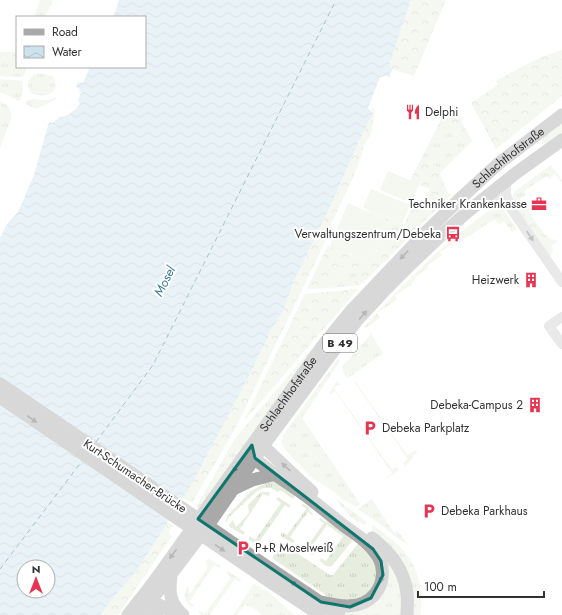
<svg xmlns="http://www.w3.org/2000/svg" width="562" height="615" font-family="Jost,sans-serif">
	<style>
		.grass { fill: url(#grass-tufts) }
		.forest { fill: url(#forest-crowns) }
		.pitch { fill: #e8eedf }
		.water { fill: url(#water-waves); fill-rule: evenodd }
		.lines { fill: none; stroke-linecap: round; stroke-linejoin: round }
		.ferry { stroke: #3e7b94; stroke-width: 1; stroke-dasharray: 5 4; stroke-linecap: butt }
		.minor { stroke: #cecece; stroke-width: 10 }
		.major { stroke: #a9a9a9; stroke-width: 13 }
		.major-bridge { stroke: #a9a9a9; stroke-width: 13 }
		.oneway { fill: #787878 }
		.oneway2 { fill: #616161 }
		.marked { fill: none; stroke: #0f766e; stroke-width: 3; stroke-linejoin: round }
		.labels { text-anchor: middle; stroke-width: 4; stroke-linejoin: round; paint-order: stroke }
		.shield { fill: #fff; stroke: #6f6f6f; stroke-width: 1 }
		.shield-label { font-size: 11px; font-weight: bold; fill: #313131 }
		.poi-label { font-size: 12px; fill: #313131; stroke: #fff; text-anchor: start }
		.street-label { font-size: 12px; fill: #313131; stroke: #fff }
		.water-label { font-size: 13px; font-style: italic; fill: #3e7b94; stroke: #fff }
	</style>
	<defs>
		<pattern id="grass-tufts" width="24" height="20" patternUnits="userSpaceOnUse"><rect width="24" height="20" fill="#e8eedf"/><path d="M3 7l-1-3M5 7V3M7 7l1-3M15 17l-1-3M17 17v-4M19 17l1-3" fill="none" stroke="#c7cdc0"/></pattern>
		<pattern id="forest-crowns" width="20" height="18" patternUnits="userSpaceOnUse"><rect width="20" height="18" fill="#e8eedf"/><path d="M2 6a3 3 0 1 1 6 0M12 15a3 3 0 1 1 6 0" fill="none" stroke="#c7cdc0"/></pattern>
		<pattern id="water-waves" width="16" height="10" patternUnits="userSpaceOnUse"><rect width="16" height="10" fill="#cce3ed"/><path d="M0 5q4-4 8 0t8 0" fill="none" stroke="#b0c3cc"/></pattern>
	</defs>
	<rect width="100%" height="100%" fill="#fff"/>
	<g class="grass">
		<path d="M40,0h13l-8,17h-11z"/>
		<path d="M0,52h17v15h10l-4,10h-2l-21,-1z"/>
		<path d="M38,73l14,3 3,3c0,3 1,7 0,10 -5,10 -32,9 -26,-8 1,-5 4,-6 9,-8z"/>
		<path d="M0,79l23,2 -1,14 -3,6 -19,-9z"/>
		<path d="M57,97l-2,3 -19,9 -11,-5 1,-3 7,-2 7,1h8z"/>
		<path d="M0,101c8,4 12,9 11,18l-11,29z"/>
		<path d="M441,119l18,8 10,17 -26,26 -22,-11z"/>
		<path d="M562,122v13l-18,10 -2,-2v-5z"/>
		<path d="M551,165l11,15v1l-1,1 -6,-8 -6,5 -2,-3 -23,15 2,3 -6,5 5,7 1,-1 3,4 -1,2 17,24h1l3,3 9,3 -7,5 2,4 -3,7 -36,-53 -2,-6 3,-7z"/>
		<path d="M497,205h3l17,24 -5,3 -8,-11 -5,4 -4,-6 -37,24 -2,-2 -16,11 2,3 -15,11 1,2 -12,9 -5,8 -16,11 2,4 -20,13 3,5 -14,10 -2,-1c28,-31 57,-61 89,-89 14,-11 29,-22 44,-33z"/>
		<path d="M341,265l18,7 -7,14 -22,2z"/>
		<path d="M332,325l-132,184 -4,-2 40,-70z"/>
		<path d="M371,334l12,19 -35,25c-4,-2 -7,-8 -5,-12z"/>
		<path d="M337,360h2l1,1 -38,57 58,86 -4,3 -14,-8 -13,-11 -16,-9 -25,-26 -5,-6 -1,-3v-4l3,-7z"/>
		<path d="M337,381l3,3 -6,4 2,3 56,79 5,-3 2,3 -13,9v-1l6,-5 -57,-82 -5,4v-3z"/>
		<path d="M355,381l52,74 9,-5 1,2c-6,5 -5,9 -12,14l-2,-3 5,-4 -54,-77z"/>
		<path d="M269,478l26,15v3l-2,3 -13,-9 -2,2 -7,-4h-7l-7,3 -28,26 -4,7 2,-8 24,-25 13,-7 -1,-5z"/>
		<path d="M262,492h7l1,2 -2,2 -5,-2 -23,35 5,3 -1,2h-2l-12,-7 -1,-2 4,-5 3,7 13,-14 -1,-8 11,-11z"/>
		<path d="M278,497l12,8v3l-5,-3 -26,37 4,3 -1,2h-2l-11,-7v-2l1,-2 5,4 26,-37 -5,-4z"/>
		<path d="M335,499h1l30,22v1l-2,3 -5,-4 -1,2 -9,-8z"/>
		<path d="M372,499l22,34 4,-2 10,14 -8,-5 -19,-15 -23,-16z"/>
		<path d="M304,504l6,4 -1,2 4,4 -1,1 -4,-3 -18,25 5,4 -1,1 -2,1 -11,-7v-2l1,-2 5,3 19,-26 -5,-4z"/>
		<path d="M320,518l6,4 1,-1 21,14 -1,1 6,4 -21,26c-5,2 -8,-2 -12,-5v-1l1,-2 5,3 17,-25 -16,-11 -18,25 5,4 -1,1h-2l-11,-7 1,-3 5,3 18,-25 -5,-3z"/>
		<path d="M373,525c23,17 43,31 47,62 2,9 1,19 1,28h-9v-16l-41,-66 1,-6z"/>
		<path d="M359,542l19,23 -1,20 -20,17 -27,-4 -58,-40 10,-15 48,32h3z"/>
		<path d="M380,552l19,24 5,39h-57l-4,-3 29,-10z"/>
		<path d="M208,559h2l10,7v2l-6,-3 -25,37 5,3 -2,2c-9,-5 -9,-14 -4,-22l2,9 17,-26 -1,-8z"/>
		<path d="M228,571l12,8 1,1 -1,2 -5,-3 -25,35 1,1h-9l-3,-3v-2l6,4 26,-37 -5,-4z"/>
		<path d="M254,584l16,9 24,22h-33v-1l-4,-3v-1l-7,-4 -1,1 -4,-3 -8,11h-4z"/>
	</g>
	<g class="forest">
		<path d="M411,0h35l-32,76 -22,-7 -3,-4z"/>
		<path d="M562,50v46l-66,53 -25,-46 27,-18 -2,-4 43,-23z"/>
		<path d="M454,106l9,13 -2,2 11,20 -3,3 -10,-17 -18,-8 2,-5 4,1 3,-8z"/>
		<path d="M372,108l3,1 -4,25 -7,11 -3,13 -9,22 -26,55 -1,6 -24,51 -67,139 -42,72 -9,-5 23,-40 22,-44 24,-44 10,-22 5,-8 3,-9 6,-8 8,-15 12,-32 35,-71 28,-64 12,-24 1,-3 -1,-3z"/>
		<path d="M421,159l22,11 -3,4 8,20 2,-1 1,2 -90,90 -9,1 7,-14 -18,-7 -11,23 -23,1 21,-44 43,19 19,-42 -23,-11v-1l35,14h2l8,-18 10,3 8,-20 -20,-8z"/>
		<path d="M358,289l-114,132 61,-127z"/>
		<path d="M168,522l6,5c-3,1 -5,2 -5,6l3,3 -54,79h-18l18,-23 16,-18 7,-10z"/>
	</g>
	<g class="pitch">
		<path d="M388,171l31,13 -8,19 -31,-13z"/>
		<path d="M371,189l39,16 -8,19 -39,-16z"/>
		<path d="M348,203l42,19 -19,42 -41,-18z"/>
	</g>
	<path class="water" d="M119,0h292l-22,65 3,4v2l-2,2v5l-3,-2 -7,1 -12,31 5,6 -2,3 -12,24 -28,64 -35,71 -12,32 -8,15 -6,8 -3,9 -5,8 -10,22 -56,106 -17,29 -38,59 -7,10 -16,18 -18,23h-100v-377l7,-14 11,-12 4,-9 12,-28 15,-53 3,1 8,-6c7,0 16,-7 20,-13l-2,-3 3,-9h-2l1,-3 -4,-2 2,-5 5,1 7,-16h55v-50h-32l4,-10zM24,567h24v24h-24z"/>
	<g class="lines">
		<g class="ferry">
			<path d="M96,442l57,-77 183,-365"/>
			<path d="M0,569l82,-108"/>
		</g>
		<g class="minor">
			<path d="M506,183v11l4,13 52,75"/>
			<path d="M480,204c10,-3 19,-8 28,-1"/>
			<path d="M562,317l-13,9 13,18"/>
		</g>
		<g class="major">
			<path d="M0,384l153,104"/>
			<path d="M256,445l7,1 49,46"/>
			<path d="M253,451l2,7 5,5c13,11 28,20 42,30 14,10 27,21 41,32 12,9 26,17 34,30 8,12 7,28 -2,39 -14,17 -36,12 -54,8"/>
			<path d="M235,488l17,-8 24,-6"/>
			<path d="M372,538c19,15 32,31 35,55 1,7 0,15 0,22"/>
			<path d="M269,568l70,47"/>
			<path d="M171,575c-2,16 -2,28 12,40"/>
			<path d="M263,577l57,38"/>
			<path d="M150,596c-1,8 1,13 7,19"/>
			<path d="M143,603c15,-2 24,7 37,12"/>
			<path id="s1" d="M128,615l25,-32 99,-138 72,-101 26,-32 75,-79 37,-36 36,-33 64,-49"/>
			<path d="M140,615l66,-87 57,-82 72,-97 23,-30 25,-27 27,-27 25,-24 31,-28 50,-40 46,-33"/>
		</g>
		<g class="major-bridge">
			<path d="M0,397l263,180"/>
			<path d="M153,488l116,80"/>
		</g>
	</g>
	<defs><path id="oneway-solid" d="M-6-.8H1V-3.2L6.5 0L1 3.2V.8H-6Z"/></defs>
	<use class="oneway" href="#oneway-solid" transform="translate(530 236) rotate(56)"/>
	<g class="oneway2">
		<use href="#oneway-solid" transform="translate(404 255) rotate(134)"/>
		<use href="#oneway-solid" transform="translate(363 315) rotate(-48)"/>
		<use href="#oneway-solid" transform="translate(32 419) rotate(34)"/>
		<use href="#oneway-solid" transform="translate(236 467) rotate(126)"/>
		<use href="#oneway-solid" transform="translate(286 467) rotate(-137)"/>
		<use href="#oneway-solid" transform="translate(220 548) rotate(34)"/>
		<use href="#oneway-solid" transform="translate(173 554) rotate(126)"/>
		<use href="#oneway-solid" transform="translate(382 577) rotate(98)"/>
		<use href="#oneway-solid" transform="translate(295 585) rotate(-146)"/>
	</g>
	<path d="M0 0H562V615H0ZM252,445l3,13 118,91 8,12 2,14 -12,23 -21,9 -29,-5 -123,-83z" fill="#fff" fill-opacity=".55" fill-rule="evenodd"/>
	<path class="marked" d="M252,445l3,13 118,91 8,12 2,14 -12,23 -21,9 -29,-5 -123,-83z"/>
	<defs>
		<g id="restaurant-bare" transform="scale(1.2)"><path d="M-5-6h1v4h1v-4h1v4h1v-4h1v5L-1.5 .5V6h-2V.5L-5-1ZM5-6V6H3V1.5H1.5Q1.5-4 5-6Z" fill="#e63552" stroke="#fff" stroke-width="2.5" paint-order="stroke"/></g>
		<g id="office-bare" transform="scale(1.2)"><path d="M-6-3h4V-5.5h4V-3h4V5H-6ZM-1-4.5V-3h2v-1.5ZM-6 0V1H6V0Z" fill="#e63552" stroke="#fff" stroke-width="2.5" paint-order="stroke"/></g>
		<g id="bus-bare" transform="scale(1.2)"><path d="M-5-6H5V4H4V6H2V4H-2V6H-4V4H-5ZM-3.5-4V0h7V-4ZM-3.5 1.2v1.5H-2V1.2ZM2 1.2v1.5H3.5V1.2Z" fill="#e63552" stroke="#fff" stroke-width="2.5" paint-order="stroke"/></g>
		<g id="building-bare" transform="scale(1.2)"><path d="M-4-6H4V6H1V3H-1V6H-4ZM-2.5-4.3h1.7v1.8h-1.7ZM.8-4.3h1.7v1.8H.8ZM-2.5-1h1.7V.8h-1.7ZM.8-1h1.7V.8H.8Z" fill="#e63552" stroke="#fff" stroke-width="2.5" paint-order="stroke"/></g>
		<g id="parking-bare" transform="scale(1.2)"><path d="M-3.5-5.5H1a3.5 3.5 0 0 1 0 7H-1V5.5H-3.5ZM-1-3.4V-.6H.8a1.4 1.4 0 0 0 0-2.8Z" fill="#e63552" stroke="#fff" stroke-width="2.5" paint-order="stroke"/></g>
	</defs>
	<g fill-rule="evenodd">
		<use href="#restaurant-bare" x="413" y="112"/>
		<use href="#office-bare" x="539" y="204"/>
		<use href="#bus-bare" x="453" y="234"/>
		<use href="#building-bare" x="531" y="280"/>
		<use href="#building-bare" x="535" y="405"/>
		<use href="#parking-bare" x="370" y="428"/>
		<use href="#parking-bare" x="429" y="511"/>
		<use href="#parking-bare" x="243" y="548"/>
	</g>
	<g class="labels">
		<rect class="shield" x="323" y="334" width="34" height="18" rx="3"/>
		<g class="shield-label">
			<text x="340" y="347">B 49</text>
		</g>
		<g class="poi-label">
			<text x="425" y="116">Delphi</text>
			<text x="527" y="208" text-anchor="end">Techniker Krankenkasse</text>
			<text x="441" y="238" text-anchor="end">Verwaltungszentrum/Debeka</text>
			<text x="519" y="284" text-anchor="end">Heizwerk</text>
			<text x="523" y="409" text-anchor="end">Debeka-Campus 2</text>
			<text x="382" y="432">Debeka Parkplatz</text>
			<text x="441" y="515">Debeka Parkhaus</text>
			<text x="255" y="552">P+R Moselweiß</text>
		</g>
		<g class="street-label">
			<text dy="4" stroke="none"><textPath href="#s1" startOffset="597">Schlachthofstraße</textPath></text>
			<text dy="4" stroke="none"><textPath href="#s1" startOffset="273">Schlachthofstraße</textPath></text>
			<text transform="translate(135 476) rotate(34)" y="4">Kurt-Schumacher-Brücke</text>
		</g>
		<g class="water-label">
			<text transform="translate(164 281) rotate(-63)" y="5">Mosel</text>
		</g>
	</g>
	<rect x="16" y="16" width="130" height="52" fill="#ffffff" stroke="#adadad"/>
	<rect x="24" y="29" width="20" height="6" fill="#a9a9a9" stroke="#adadad"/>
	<text x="52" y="36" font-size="12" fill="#313131">Road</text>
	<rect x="24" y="46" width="20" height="12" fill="url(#water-waves)" stroke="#adadad"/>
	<text x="52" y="56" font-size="12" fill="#313131">Water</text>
	<g transform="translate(36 579)"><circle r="19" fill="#ffffff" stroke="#adadad"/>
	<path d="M0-3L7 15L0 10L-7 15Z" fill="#e63552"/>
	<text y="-6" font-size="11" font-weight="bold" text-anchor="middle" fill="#313131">N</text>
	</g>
	<path d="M418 591v6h126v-6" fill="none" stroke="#313131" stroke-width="2"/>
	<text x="424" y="591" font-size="12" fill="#313131" stroke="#ffffff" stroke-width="3" paint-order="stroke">100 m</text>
</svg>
